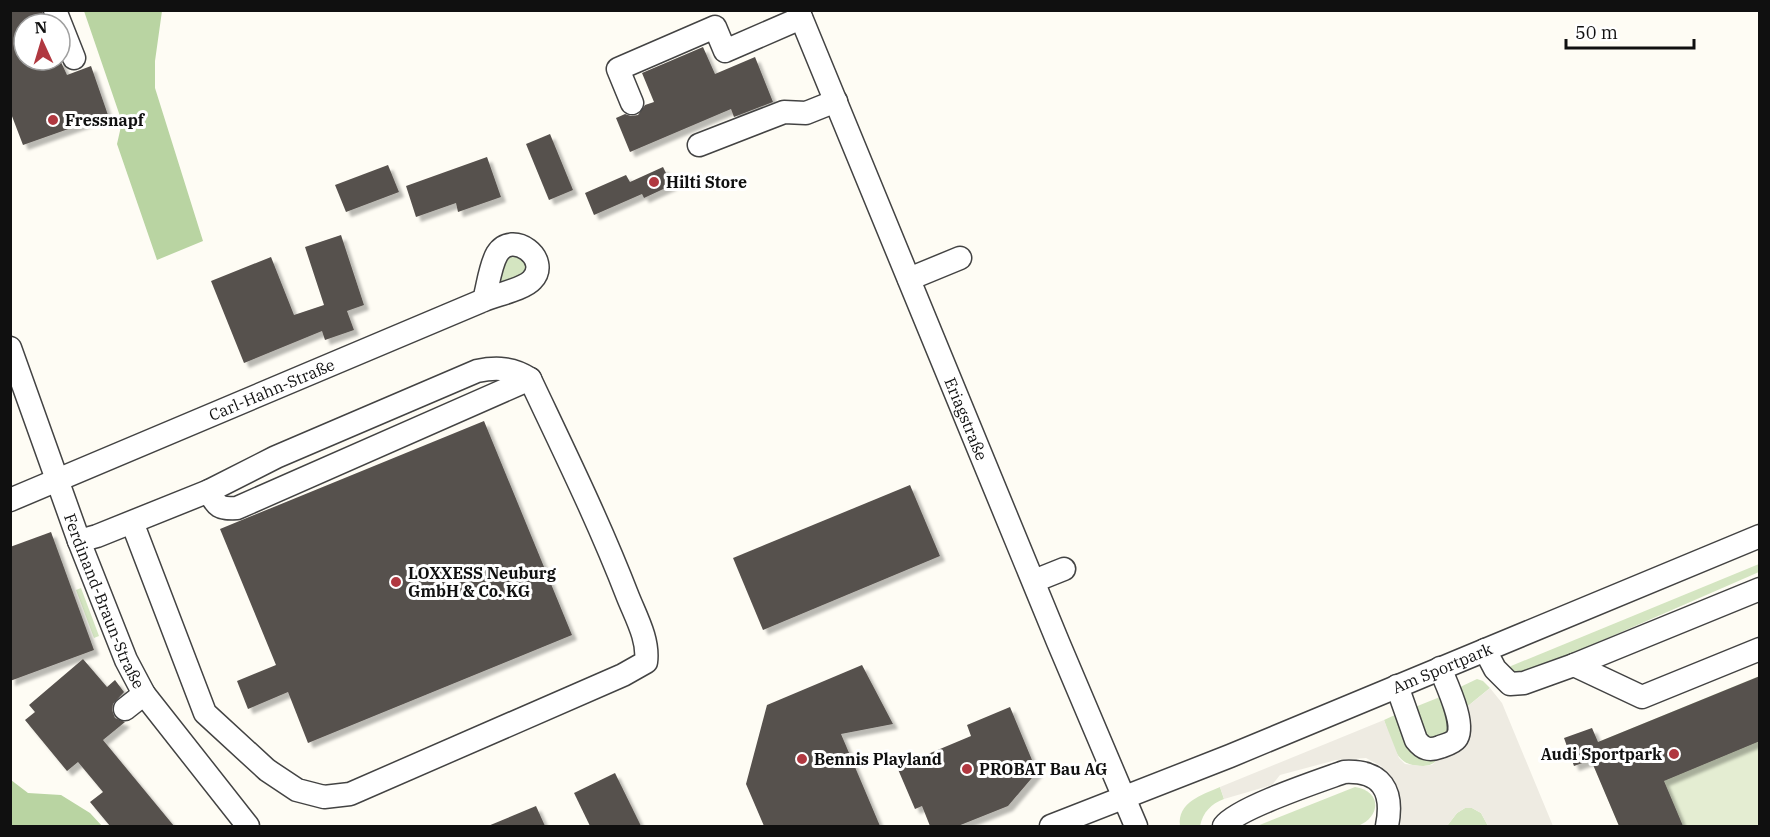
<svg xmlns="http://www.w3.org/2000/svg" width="1770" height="837" font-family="'IBM Plex Serif',serif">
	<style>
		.green { fill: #d4e5c1 }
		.forest { fill: #b9d4a2 }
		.pitch { fill: #e4edd2 }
		.plaza { fill: #eeebe2 }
		.building { fill: #57514d; filter: url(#shadow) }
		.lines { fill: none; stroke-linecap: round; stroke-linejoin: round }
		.minor-casing { stroke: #434343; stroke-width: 25 }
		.minor { stroke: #fff; stroke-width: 22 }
		.poi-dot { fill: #b03840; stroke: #fff; stroke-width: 2 }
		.labels { text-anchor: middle; stroke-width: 6; stroke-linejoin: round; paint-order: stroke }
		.poi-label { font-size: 16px; font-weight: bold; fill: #101010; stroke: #fff; text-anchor: start }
		.street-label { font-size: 16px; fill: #101010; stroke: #fff }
	</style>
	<defs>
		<filter id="shadow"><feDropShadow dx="5" dy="5" stdDeviation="1.5" flood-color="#0004"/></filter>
	</defs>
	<rect width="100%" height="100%" fill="#fefcf4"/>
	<g class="green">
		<path d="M518,255l10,10 -5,11 -23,7 1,-17 6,-9z"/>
		<path d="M1759,564v8l-211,92 -34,11 -6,-6 3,-3z"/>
		<path d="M81,588l18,48 -5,2 -18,-48z"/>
		<path d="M1477,679l6,2 7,7 -27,22 -7,-21z"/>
		<path d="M1440,697l12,26 -4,10 -19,7 -19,-31z"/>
		<path d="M1397,714l40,40 -1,7c-5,5 -10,5 -17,5 -25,-1 -28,-26 -35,-46z"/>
		<path d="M1220,787l4,12c-13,5 -21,13 -24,27h-20c-3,-24 22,-31 40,-39z"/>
		<path d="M1355,787c27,4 26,30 3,39h-101z"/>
		<path d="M1465,808h7l9,5 7,13h-41l10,-13z"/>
	</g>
	<g class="forest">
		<path d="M84,11h78l-7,50v27l48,153 -46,19 -40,-116 5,-22z"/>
		<path d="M11,780l17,13 33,2 29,18 12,13h-91z"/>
	</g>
	<path class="pitch" d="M1759,676v150h-140l-33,-79z"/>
	<path class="plaza" d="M1490,688l12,15 51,123h-65l-7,-13 -9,-5h-7l-8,5 -10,13h-48l2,-25 -8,-21 -12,-14 -15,-8 -30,2 -56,15 -8,10 -48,14 -4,-12 164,-67 15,38 6,6 18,2 9,-1 4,-4 1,-7 26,-44z"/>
	<g class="building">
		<path d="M10,10h32l4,14h-22v36h36l7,15 24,-9 17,49 -85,30 -13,-34z"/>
		<path d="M703,47l12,27 40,-17 18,45 -39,15 -3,-8 -101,43 -14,-34 9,-4 6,2 7,-1 7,-10 9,-3 -12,-29z"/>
		<path d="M550,134l23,56 -24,10 -23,-56z"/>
		<path d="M487,157l14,40 -43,15 -2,-9 -40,14 -10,-31z"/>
		<path d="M388,165l11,27 -53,20 -11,-27z"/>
		<path d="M663,167l9,18 -28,13 -2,-4 -48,21 -9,-22 41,-18 4,7z"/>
		<path d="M341,235l23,70 -17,6 7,19 -29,10 -3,-9 -78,32 -33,-82 60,-24 23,58 30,-10 -19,-58z"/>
		<path d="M484,421l88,214 -264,108 -20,-51 -40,17 -11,-28 39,-16 -56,-136z"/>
		<path d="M910,485l30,71 -177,74 -30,-72z"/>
		<path d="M51,532l43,118 -84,31v-134z"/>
		<path d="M83,659l24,28 8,-7 9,12 -11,12 -1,6 3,8 10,4 -22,18 71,86h-64l-20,-24 13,-10 -25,-30 -11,9 -42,-51 10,-8 -6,-7z"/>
		<path d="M862,665l31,59 -52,10 39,92h-116l-18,-42 21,-79z"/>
		<path d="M1760,676v65l-96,40 19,45h-64l-28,-66 -17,6 -10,-28 28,-10 6,14z"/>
		<path d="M1010,707l27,65 -29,34 -50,20h-28l-8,-20 -7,3 -18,-42 74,-31 -4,-11z"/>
		<path d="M615,773l26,53h-51l-16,-33z"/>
		<path d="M536,806l9,20h-57z"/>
	</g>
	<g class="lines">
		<g class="minor-casing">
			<g id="minor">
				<path d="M55,10l19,48"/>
				<path id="s1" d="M798,10l260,632 78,184"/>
				<path d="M632,103l-14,-34 97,-42 10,24 76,-33"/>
				<path d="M699,145l85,-33 22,1 30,-12"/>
				<path d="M909,279l51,-21"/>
				<path id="s2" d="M10,348l69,193 47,119 18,34 104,132"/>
				<path d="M209,491c8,16 10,18 28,17l293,-129"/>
				<path id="s3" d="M10,500l474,-200c12,-5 40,-11 48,-20 20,-21 -20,-51 -35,-26 -7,12 -9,32 -13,46"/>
				<path d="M79,541l18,-5 112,-45 67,-34 201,-86c20,-4 36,-3 53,8 34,72 69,143 98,218 8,20 21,43 18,65l-23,13 -273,119 -26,3 -27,-7 -30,-20 -62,-57 -73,-191"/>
				<path d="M1034,581l30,-12"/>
				<path d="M1485,650l10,19 15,15 14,-1 50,-18 68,32 118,-48"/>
				<path d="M1574,665l186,-76"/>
				<path d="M1397,686l19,54c7,9 13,11 24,7 5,-2 13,-4 16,-8 11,-13 -10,-56 -16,-71"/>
				<path d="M125,709l19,-15"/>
				<path id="s4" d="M1051,826l179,-70 530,-220"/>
				<path d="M1224,826c13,-18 95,-45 120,-54 38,-2 50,19 43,54"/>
			</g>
		</g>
		<use href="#minor" class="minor"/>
	</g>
	<g class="poi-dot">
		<circle cx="53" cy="120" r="6"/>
		<circle cx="654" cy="182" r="6"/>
		<circle cx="396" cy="582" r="6"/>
		<circle cx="1674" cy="754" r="6"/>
		<circle cx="802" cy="759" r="6"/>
		<circle cx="967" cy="769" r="6"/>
	</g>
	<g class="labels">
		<g class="poi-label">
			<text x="65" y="126">Fressnapf</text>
			<text x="666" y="188">Hilti Store</text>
			<text x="408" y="579">LOXXESS Neuburg<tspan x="408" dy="18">GmbH &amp; Co. KG</tspan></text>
			<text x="1662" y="760" text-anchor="end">Audi Sportpark</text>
			<text x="814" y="765">Bennis Playland</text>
			<text x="979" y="775">PROBAT Bau AG</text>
		</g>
		<g class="street-label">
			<text dy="6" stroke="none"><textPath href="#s3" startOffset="284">Carl-Hahn-Straße</textPath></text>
			<text dy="6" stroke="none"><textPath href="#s1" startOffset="442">Eriagstraße</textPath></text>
			<text dy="6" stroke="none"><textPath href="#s2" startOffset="270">Ferdinand-Braun-Straße</textPath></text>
			<text dy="6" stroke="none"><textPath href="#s4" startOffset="422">Am Sportpark</textPath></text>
		</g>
	</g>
	<rect width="1770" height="837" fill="none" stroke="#101010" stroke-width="24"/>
	<g transform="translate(42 42) rotate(356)"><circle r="28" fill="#ffffff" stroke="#9f9f9f" stroke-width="1.5"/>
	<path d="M0-4.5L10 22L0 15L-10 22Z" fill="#b03840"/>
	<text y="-9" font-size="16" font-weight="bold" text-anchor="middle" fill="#101010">N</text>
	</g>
	<path d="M1566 39v9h128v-9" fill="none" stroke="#101010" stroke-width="3"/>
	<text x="1575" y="39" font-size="18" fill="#101010" stroke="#ffffff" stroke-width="4.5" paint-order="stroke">50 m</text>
</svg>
